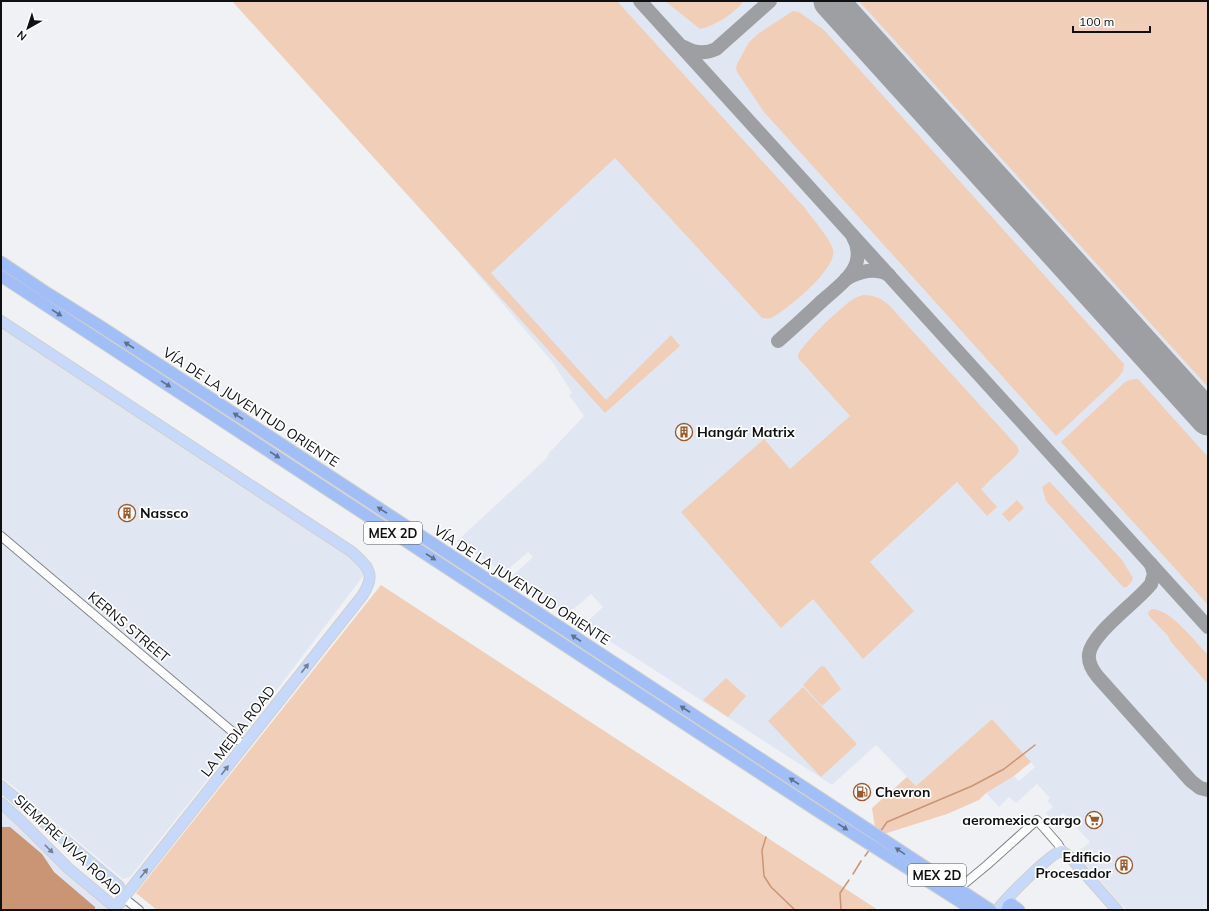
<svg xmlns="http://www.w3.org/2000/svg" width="1209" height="911" font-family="Mulish,sans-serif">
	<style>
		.built { fill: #e1e7f2 }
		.green { fill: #f1ceb8 }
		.water { fill: #ca9574 }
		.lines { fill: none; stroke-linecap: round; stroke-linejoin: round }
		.stream { stroke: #ca9574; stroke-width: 1.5 }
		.taxiway { stroke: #9e9fa2; stroke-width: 14 }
		.runway { stroke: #9e9fa2; stroke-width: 35 }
		.minor-casing { stroke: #828488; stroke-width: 10 }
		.major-casing { stroke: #cfcfcf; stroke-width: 12 }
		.highway-casing { stroke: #cfcfcf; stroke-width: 13 }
		.minor { stroke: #fff; stroke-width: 8 }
		.major { stroke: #c7d9fa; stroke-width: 10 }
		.highway { stroke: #a1bff6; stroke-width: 11 }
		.oneway { fill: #5f708f }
		.oneway2 { fill: #747f91 }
		.labels { text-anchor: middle; stroke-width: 3.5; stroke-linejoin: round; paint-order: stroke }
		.shield { fill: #fff; stroke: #575858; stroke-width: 1 }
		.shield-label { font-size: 13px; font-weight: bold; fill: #0f1011 }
		.street-label { font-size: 14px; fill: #0f1011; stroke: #fff }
		.poi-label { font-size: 14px; font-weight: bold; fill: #0f1011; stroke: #fff; text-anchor: start }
	</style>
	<rect width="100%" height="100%" fill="#eff1f5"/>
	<g class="built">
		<path d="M234,1h935l39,43v866h-82l-50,-56 14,-12 -27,-29 -10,9 -7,-9 7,-6 -6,-6 3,-3 -13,-14 -21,19 -7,-6 -10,10 -13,-14 28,-17 5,5 16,-14 -43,-48 -76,67 -40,-41 -44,40 -244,-158v-6l15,-14 -12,-13 -16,14 -10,4 -54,-35 22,-20 -5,-5 -24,21 -47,-32 90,-83 2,-5 35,-37 -15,-21 3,-2 -18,-29 -92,-108z"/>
		<path d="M1,318l372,245 -128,169 -5,1 -9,12v5l-101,127 -7,2 -99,-83 -1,-2 -22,-17z"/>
		<path d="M1,812l112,87 -6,11h-106z"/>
	</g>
	<g class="green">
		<path d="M232,1h385l187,206c7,10 27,32 29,43 5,18 -46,60 -62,68 -2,1 -6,0 -9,0l-147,-160 -124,115 115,127 65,-65 9,11 -75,67z"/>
		<path d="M665,1h79c-11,13 -27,24 -44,28z"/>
		<path d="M859,1h349v386z"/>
		<path d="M793,11l6,1 25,18 300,334 -1,7 -5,7 -62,58 -292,-324 -27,-40 -1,-4 1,-4 12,-22 10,-9z"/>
		<path d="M863,295c11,0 18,3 26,10l128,141 2,5 -3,5 -31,29v1l-4,3 16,18 -10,9 -30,-34 -87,80 44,49 -51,48 -50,-60 -32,29 -100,-116 83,-73 26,30 60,-53 -52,-58v-3l2,-4c13,-16 26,-30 42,-43 7,-6 12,-11 21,-13z"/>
		<path d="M1135,379h3l70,78v148l-147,-163 64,-60 5,-2z"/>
		<path d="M1049,482h1l72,78 11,18 -1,3 -5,6h-4l-9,-10 -68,-76 -4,-14z"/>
		<path d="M1017,500l7,8 -15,14 -7,-8z"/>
		<path d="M381,585l497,325h-721l-21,-17z"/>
		<path d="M1152,609c19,0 43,33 56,46v29l-37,-42 -3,-6 -19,-20 -1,-4z"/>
		<path d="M821,666l4,1 16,22 -19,17 -19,-21z"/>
		<path d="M726,678l20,18 -18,21 -25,-17z"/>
		<path d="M803,687l54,57 -36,33 -53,-56z"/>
		<path d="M992,719l39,43 -17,14 -28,17 -7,7 -32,14 -63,20 -9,-6 -3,-20 35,-31 9,9z"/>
	</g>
	<path class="water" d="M1,827h9l32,27 12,18 41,35v3h-94z"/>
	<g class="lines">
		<g class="stream">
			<path d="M880,832l7,-10 85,-36 32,-17 31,-24"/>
			<path d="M766,837l-4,13 2,26 7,11 24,23"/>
			<path d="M865,856l5,-7"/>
			<path d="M853,874l8,-13"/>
			<path d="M841,910l-1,-17 9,-13"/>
		</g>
		<g class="taxiway">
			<path d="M640,1l568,626"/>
			<path d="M684,47c10,6 21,7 32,2l54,-48"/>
			<path d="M846,279c13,-8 30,-12 43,-4"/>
			<path d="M778,341c15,-13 30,-27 44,-40 11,-10 29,-23 34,-37 3,-8 2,-19 -3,-27"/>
			<path d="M1151,564l3,10 -3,10c-14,18 -59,49 -62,70 -1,8 4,17 9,23l93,104 9,7 8,2"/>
		</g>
		<path class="runway" d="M831,1l377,417"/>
		<g class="minor-casing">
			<g id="minor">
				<path d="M1,536l233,197 4,7"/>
				<path d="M958,889l29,-24 50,-45 21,24 4,7"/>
				<path d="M124,898l15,12"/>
			</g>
		</g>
		<g class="major-casing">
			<g id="major">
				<path d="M1,321l351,231c16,15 25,22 10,44l-248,314"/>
				<path d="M1,786l118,100 3,11 -2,6"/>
				<path d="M1,803l20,18 47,47 48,40"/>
				<path d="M997,910c9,-11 54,-58 65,-59l8,6 47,53"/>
			</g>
		</g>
		<g class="highway-casing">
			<g id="highway">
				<path d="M1,262l43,29 56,35 186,121 705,463"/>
				<path d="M1,276l818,536 154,98"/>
				<path d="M1007,910l1,-4 3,-2 8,6"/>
			</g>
		</g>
		<use href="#minor" class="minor"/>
		<use href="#major" class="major"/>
		<use href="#highway" class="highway"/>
	</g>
	<defs><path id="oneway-solid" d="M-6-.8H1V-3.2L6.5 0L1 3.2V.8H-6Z"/></defs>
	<g class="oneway">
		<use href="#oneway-solid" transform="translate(57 313) rotate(33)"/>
		<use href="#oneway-solid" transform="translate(129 345) rotate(-147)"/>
		<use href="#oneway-solid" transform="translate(166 384) rotate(33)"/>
		<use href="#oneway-solid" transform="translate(238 416) rotate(-147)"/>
		<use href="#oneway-solid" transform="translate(275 455) rotate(33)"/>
		<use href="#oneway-solid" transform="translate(382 510) rotate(-147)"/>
		<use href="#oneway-solid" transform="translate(431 557) rotate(33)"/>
		<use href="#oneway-solid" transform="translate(576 638) rotate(-147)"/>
		<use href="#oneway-solid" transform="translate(685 709) rotate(-147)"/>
		<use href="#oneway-solid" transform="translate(794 781) rotate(-147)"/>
		<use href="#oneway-solid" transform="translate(843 827) rotate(33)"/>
		<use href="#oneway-solid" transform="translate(900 851) rotate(-146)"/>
	</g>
	<g class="oneway2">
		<use href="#oneway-solid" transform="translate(305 668) rotate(-52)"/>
		<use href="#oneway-solid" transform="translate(225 770) rotate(-52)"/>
		<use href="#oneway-solid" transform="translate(49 849) rotate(45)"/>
		<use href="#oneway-solid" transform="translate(144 873) rotate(-51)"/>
	</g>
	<defs>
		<g id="building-ring" transform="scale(0.9)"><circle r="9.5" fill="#fff" stroke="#9c5929" stroke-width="1.5"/><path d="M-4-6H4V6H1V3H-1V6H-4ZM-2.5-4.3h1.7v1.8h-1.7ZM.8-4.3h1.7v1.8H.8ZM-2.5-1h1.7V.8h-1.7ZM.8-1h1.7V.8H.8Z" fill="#9c5929"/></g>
		<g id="fuel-ring" transform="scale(0.9)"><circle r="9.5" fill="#fff" stroke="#9c5929" stroke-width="1.5"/><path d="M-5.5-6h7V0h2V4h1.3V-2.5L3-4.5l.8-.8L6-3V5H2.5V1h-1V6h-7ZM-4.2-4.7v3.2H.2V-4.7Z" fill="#9c5929"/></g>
		<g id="supermarket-ring" transform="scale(0.9)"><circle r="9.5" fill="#fff" stroke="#9c5929" stroke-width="1.5"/><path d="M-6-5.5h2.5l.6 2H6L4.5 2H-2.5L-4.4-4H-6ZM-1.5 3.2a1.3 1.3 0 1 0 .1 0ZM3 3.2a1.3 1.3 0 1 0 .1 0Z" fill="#9c5929"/></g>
	</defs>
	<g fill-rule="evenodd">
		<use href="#building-ring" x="684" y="432"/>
		<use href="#building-ring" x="127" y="513"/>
		<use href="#fuel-ring" x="862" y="792"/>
		<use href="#supermarket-ring" x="1094" y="820"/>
		<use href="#building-ring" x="1124" y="865"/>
	</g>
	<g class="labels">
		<g class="shield">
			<rect x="364" y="522" width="58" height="22" rx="3"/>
			<rect x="908" y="864" width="58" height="22" rx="3"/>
		</g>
		<g class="shield-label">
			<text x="393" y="538">MEX 2D</text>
			<text x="937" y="880">MEX 2D</text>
		</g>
		<g class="street-label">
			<text transform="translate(251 407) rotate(33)" y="5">VÍA DE LA JUVENTUD ORIENTE</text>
			<text transform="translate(522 585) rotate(33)" y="5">VÍA DE LA JUVENTUD ORIENTE</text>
			<text transform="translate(129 627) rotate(40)" y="5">KERNS STREET</text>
			<text transform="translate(238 731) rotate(-52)" y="5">LA MEDIA ROAD</text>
			<text transform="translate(68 845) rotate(43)" y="5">SIEMPRE VIVA ROAD</text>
		</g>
		<g class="poi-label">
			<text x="697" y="437">Hangár Matrix</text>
			<text x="140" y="518">Nassco</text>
			<text x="875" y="797">Chevron</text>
			<text x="1081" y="825" text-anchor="end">aeromexico cargo</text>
			<text x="1111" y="862" text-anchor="end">Edificio<tspan x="1111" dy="16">Procesador</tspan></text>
		</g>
	</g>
	<rect width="1209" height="911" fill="none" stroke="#0f1011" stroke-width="4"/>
	<g transform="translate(28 28) rotate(219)" stroke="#ffffff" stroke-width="3" paint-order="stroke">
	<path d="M0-3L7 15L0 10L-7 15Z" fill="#0f1011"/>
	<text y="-6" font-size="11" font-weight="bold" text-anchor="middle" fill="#0f1011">N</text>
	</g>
	<path d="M1073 26v6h77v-6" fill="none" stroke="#0f1011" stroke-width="2"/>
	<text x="1079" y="26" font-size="12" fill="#0f1011" stroke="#ffffff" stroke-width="3" paint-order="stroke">100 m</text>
</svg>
